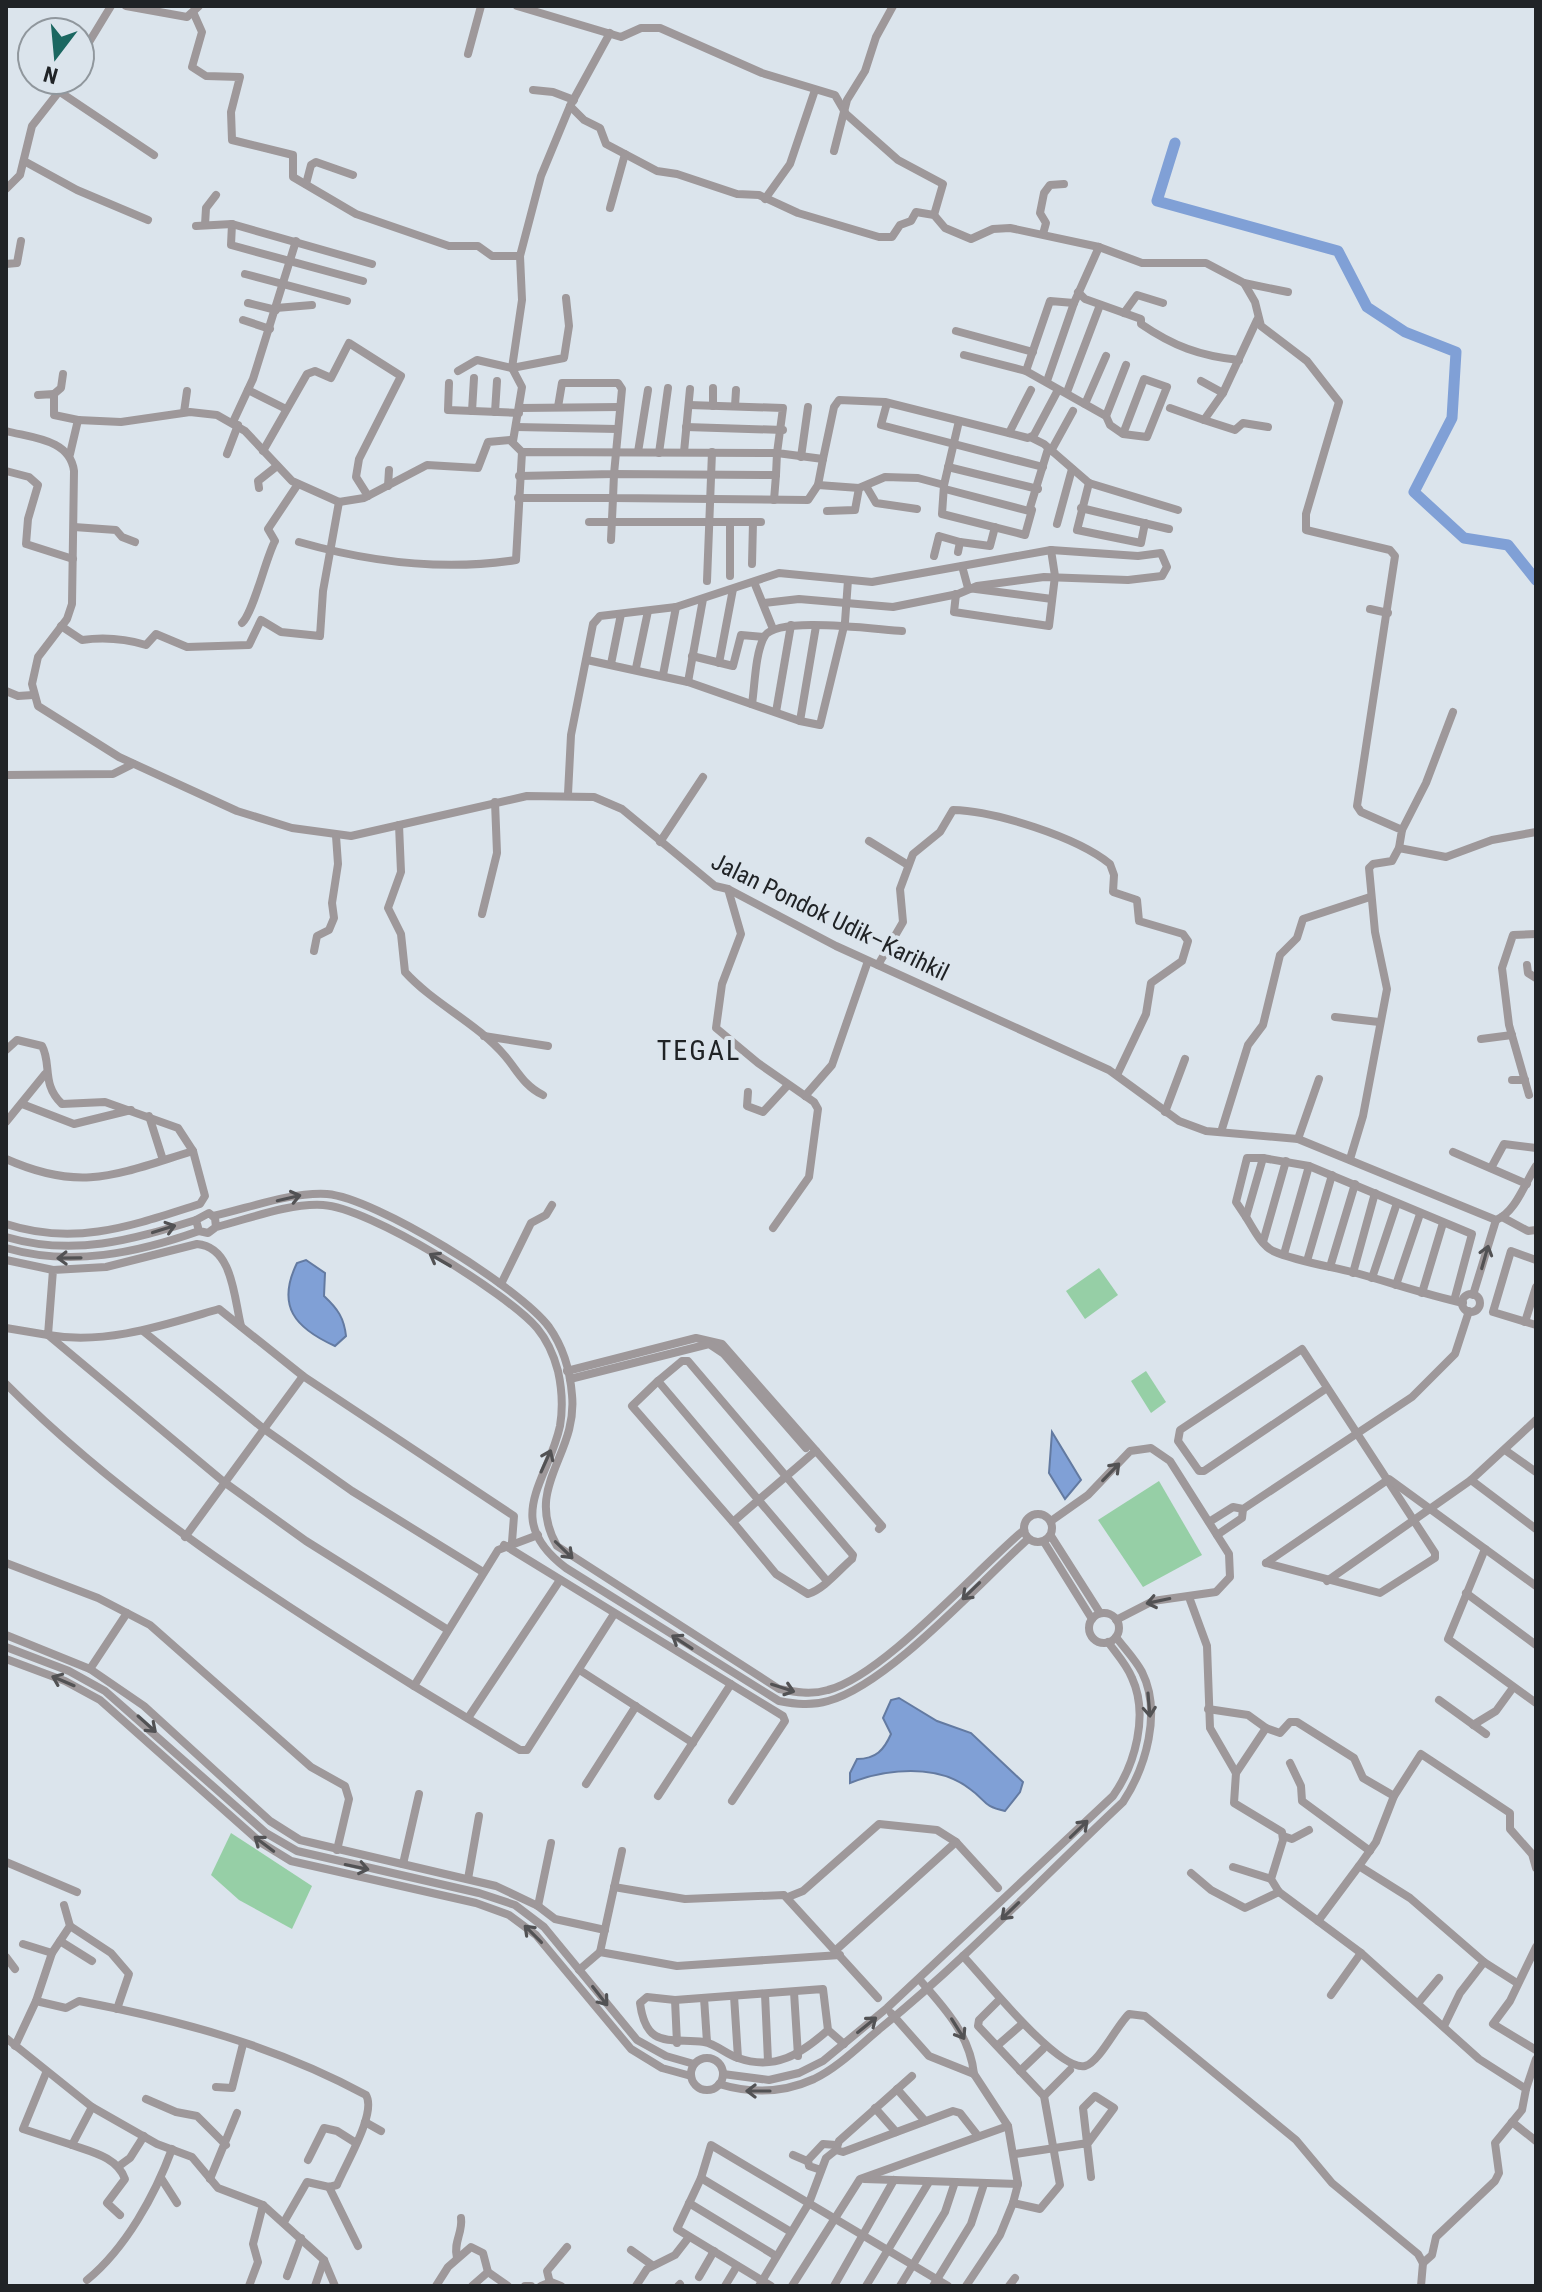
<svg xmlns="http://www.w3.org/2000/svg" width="1542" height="2292" font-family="'Roboto Condensed',sans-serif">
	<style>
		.green { fill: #96cfa6 }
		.water { fill: #80a0d6; stroke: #637aa1; stroke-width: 2 }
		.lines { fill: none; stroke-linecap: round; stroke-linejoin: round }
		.river { stroke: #80a0d6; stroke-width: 11 }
		.minor { stroke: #9e989a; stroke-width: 8 }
		.oneway { stroke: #525254 }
		.labels { text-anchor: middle; stroke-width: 8; stroke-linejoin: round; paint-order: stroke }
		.street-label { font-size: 24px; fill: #202326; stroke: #dbe4ec }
		.quarter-label { font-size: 28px; letter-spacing: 2px; fill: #202326; stroke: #dbe4ec }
	</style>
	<rect width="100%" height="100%" fill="#dbe4ec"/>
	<g class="green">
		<path d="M1099,1268l19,27 -33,24 -19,-28z"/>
		<path d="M1146,1371l20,31 -15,11 -20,-32z"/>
		<path d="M1159,1481l43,74 -59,32 -45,-67z"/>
		<path d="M231,1833l81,53 -20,43 -53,-29 -28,-25z"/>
	</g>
	<g class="water">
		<path d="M306,1260l19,13 -1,23c14,13 20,22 22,40l-11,10c-40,-18 -59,-40 -38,-83z"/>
		<path d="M1052,1432l29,48 -16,19 -16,-26z"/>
		<path d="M899,1698l38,23 34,12 52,49 -3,10 -15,19c-23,-5 -18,-10 -35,-22 -33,-26 -85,-20 -120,-6v-10l7,-14c19,0 27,-9 34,-25l-8,-16 8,-18z"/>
	</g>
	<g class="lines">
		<path class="river" d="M1175,143l-18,58 181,50 29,56 38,25 51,20 -4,66 -38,74 50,46 44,7 28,35"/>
		<g class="minor">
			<path d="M126,6l61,11 12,-11"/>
			<path d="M517,6l104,31 20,-9h19l102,45 73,22 11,19 52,46 45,24 -9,31"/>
			<path d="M194,14l8,18 -10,35 14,9 34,1 -9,35 1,28 61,15v22l63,37 93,32h29l14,10h28"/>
			<path d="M610,33l-40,73 14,14 16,8 6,16 51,27 20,3 60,20 22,1 39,18 81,24h13l8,-12 11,-4 5,-9 18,3 11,13 26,11 22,-10 17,-1 89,19 43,16h64l38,20 11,19 6,24 46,35 32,41 -33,112v16l84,20 5,6 -38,250 4,6 41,18 -3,18"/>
			<path d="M468,54l13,-48"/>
			<path d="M80,57l31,-51"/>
			<path d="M533,90l20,2 21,8"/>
			<path d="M60,92l94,63"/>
			<path d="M834,151l13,-51 18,-29 11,-34 17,-31"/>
			<path d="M24,161l53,29 71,30"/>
			<path d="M306,184l5,-19 5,-3 37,13"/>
			<path d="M6,189l14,-14 12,-49 36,-46"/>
			<path d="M765,199l25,-35 25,-74"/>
			<path d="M610,208l15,-54"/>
			<path d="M232,224l-1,21 132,36"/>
			<path d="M205,225l1,-17 10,-13"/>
			<path d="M196,226l36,-2 140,40"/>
			<path d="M1043,234l3,-11 -6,-10 4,-20 6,-8 14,-1"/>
			<path d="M6,264l11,-1 4,-22"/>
			<path d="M245,274l102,27"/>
			<path d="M1244,283l44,9"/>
			<path d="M1078,292l7,7 56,20v5c32,22 59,32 98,36"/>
			<path d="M248,303l28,7"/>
			<path d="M276,308l36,-3"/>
			<path d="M1124,313l13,-18 26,8"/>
			<path d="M243,320l27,9"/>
			<path d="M1257,320l-34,73 -19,27 31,10 8,-7 25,4"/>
			<path d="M956,331l77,21"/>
			<path d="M964,355l62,16 80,45 4,9 13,9 24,3 20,-50 -23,-8 -21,55"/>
			<path d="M458,371l19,-11 35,8 52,-10 5,-32 -3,-28"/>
			<path d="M1026,371l24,-70 24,2"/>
			<path d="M1047,381l27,-78 25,-56"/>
			<path d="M1201,381l22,12"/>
			<path d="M449,383l-1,27 71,3"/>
			<path d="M248,390l38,19"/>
			<path d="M1067,392l33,-87"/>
			<path d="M54,394l7,-6 2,-14"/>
			<path d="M38,395l16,-1v21l24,5"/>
			<path d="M887,403l-6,22 162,42"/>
			<path d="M1085,404l21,-48"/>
			<path d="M689,405l94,3 -6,45 46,6 11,-52 5,-7 46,2 143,36 6,-3 24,-45"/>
			<path d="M713,406v-18"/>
			<path d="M735,406l1,-16"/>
			<path d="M520,408l100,-1"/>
			<path d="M1170,408l34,12"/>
			<path d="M472,411l2,-33"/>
			<path d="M184,412l3,-21"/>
			<path d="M495,412l2,-31"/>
			<path d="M1106,416l20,-51"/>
			<path d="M233,422l20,-43 43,-138"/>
			<path d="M516,427l101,2"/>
			<path d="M686,427l97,3"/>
			<path d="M6,431c26,7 64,8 68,40l-2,133 -5,15 -29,38 -6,27 6,22 81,51 118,54 55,17 59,8 176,-40 67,1 28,12 93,77 13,3 108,57 273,124 70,51 27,10 92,8 198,81c19,-7 29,-37 40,-54"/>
			<path d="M1009,433l22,-43"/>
			<path d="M1032,438l12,6 45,39 89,27"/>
			<path d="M513,441l9,-54 -10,-19 10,-68 -2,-44 21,-80 29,-70"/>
			<path d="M263,451l44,-77 8,-3 16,7 18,-35 52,33 -42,83 -3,18 12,19"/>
			<path d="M1051,451l22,-40"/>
			<path d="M638,452l10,-62"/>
			<path d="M684,452l6,-63"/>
			<path d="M659,453l9,-65"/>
			<path d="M70,454l8,-34 43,2 69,-10 27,3 28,16 47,50 47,21 25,-4 63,-33 51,3 10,-26 22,-2 12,12"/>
			<path d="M227,454l11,-29"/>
			<path d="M801,457l7,-50"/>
			<path d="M948,467l90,22"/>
			<path d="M6,471l23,6 9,8 -10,34 -2,25 47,15"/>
			<path d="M519,476l95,-2 8,-85 -4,-6h-56l-4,24"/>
			<path d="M1089,483l-12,47 64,13 4,-20"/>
			<path d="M818,485l5,-26"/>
			<path d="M944,485l15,-64"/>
			<path d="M388,486l1,-16"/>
			<path d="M866,486l10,17 41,6"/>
			<path d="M259,488l-1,-7 19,-15"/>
			<path d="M945,489l84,22 19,-62"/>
			<path d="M518,498h95l-2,42"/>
			<path d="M774,500l2,-25"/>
			<path d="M1081,508l88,21"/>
			<path d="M827,511l28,-1 4,-22"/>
			<path d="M589,522h172"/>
			<path d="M1057,524l15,-55"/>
			<path d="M74,527l42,3 6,7 13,5"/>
			<path d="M299,542c70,20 145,29 217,18l6,-108 255,1 -1,22 -162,-1 -1,24 195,2 10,-15 41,3 26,-11 33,1 26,7 -2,29 83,21 7,-25"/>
			<path d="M958,552l2,-10 30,4 5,-19"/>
			<path d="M934,556l5,-20 21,6"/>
			<path d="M752,564l1,-42"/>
			<path d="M962,566l6,22 84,11"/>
			<path d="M730,576v-54"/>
			<path d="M707,581l5,-129"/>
			<path d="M754,582l19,47"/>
			<path d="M956,594l-2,18 95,14 6,-50 -4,-26"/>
			<path d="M1370,609l18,4"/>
			<path d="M242,623c11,-9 24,-66 33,-82l-7,-12 30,-45"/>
			<path d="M61,626l21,14c21,-3 44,-1 64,5l10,-11 31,13 62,-2 12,-25 20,12 39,4 3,-45 16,-89"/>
			<path d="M692,656l41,10 8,-31 23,2"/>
			<path d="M587,660l101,22 112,39 20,4 25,-103 3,-42"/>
			<path d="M719,663l14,-74"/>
			<path d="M611,664l10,-50"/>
			<path d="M636,668l12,-57"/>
			<path d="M663,675l13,-68"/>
			<path d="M688,682l15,-83"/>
			<path d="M6,691l12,5 15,-1"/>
			<path d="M752,704c3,-20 3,-49 12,-67 12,-22 114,-7 138,-6"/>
			<path d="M776,712l15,-87"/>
			<path d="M800,721l16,-95"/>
			<path d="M6,775l107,-1 20,-10"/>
			<path d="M568,794l3,-59 22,-111 7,-8 76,-9 103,-34 93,9 179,-32 87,6 23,-3 6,14 -5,9 -34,4 -84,-3 -67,9 -19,8 -65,13 -94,-8 -35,4"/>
			<path d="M399,825l2,47 -13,36 13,26 4,38c29,32 72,51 100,84 12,14 19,30 38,39"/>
			<path d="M1402,830l24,-47 27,-71"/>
			<path d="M869,841l39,24"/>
			<path d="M660,842l43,-65"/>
			<path d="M728,889l13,45 -19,50 -6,44 42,35 56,39 4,7 -9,68 -36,51"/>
			<path d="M482,914l15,-61 -2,-51"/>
			<path d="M314,951l3,-15 12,-6 5,-12 -2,-15 6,-39 -2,-28"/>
			<path d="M878,965l25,-43 -3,-33 13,-35 27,-22 13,-22c42,1 124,27 157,54l4,11 -1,17 24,8 2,21 44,13 5,7 -6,20 -31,22 -5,31 -29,61"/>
			<path d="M1527,965l1,8 8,5"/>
			<path d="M1335,1017l44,5"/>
			<path d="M484,1036l64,10"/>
			<path d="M1481,1039l31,-4"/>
			<path d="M6,1050l11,-10 25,6c10,18 -1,38 20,58l43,-2 73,26 15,23 12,45 -5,8c-66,21 -124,43 -194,20"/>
			<path d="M1512,1080h13"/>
			<path d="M748,1092l-1,14 16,6 25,-27"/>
			<path d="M1529,1095l-20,-70 -7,-57 11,-33 23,-1"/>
			<path d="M805,1096l27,-31 36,-104"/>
			<path d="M22,1104l52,20 57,-14"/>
			<path d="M1165,1112l20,-53"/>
			<path d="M149,1116l14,44"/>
			<path d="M6,1122l39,-48"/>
			<path d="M1221,1132l27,-87 15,-20 17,-70 17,-17 6,-19 67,-22"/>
			<path d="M1298,1139l21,-60"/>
			<path d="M1453,1152l74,32"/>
			<path d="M6,1159c76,34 112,15 187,-8"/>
			<path d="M1350,1159l13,-43 24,-127 -12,-57 -6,-64 4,-4 19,-3 7,-13 47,9 46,-17 44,-8"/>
			<path d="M1491,1168l13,-24 32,4"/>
			<path d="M213,1216c36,-8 77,-24 114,-22 49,4 192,93 222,133 15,21 21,43 23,68 6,60 -49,91 -15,151l222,143c16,3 32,6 49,1 55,-14 148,-120 196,-160"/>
			<path d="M1246,1217l-10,-15 11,-44h16"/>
			<path d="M1502,1217l26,14 8,-1"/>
			<path d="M216,1227l-1,-9 -6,-5 -13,7 3,11 9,2 8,-6c33,-8 72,-24 107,-22 45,2 184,88 214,123 10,12 17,28 21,43 4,18 5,37 2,55 -12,56 -59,93 6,142l213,133c16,3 32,5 49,0 60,-16 151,-118 200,-162"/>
			<path d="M6,1237c68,20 125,3 190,-17"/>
			<path d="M1263,1242l23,-81"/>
			<path d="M6,1248c65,19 131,5 193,-17"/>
			<path d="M1284,1254l25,-88"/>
			<path d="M6,1260l47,10"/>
			<path d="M1536,1260l-25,-9 -18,61 43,13"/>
			<path d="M1307,1261l25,-86"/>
			<path d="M1330,1267l25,-83"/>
			<path d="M1353,1273l22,-80"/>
			<path d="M1372,1278l25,-75"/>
			<path d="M501,1284l30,-61 15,-8 6,-10"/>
			<path d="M1396,1285l24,-71"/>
			<path d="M1422,1293l21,-70"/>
			<circle cx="1471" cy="1303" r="9"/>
			<path d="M1473,1295l23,-75"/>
			<path d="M1454,1301l18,-67 -163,-68 -46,-8 -17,59c7,11 15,28 27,34 25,11 56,15 83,22 36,10 71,22 107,30"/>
			<path d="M1525,1322l11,-35"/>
			<path d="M6,1328l42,7 5,-65 53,-3 91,-23c36,3 37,54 44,82"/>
			<path d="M143,1331l121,98 39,-53"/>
			<path d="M567,1371l129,-33 26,6 160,182 -3,3"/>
			<path d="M570,1379l139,-35 15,10 82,94"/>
			<path d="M658,1381l-26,25 101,116"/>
			<path d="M6,1384c121,121 263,212 408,302l84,-136 40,-15"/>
			<path d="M1505,1450l31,22"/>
			<path d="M816,1451l-4,3c-26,23 -53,45 -79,68l43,52 32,20c16,-5 31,-24 44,-35l1,-4 -165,-194h-6l-24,20 169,200"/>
			<path d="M1471,1480l65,49"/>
			<circle cx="1038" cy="1528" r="14"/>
			<path d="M1051,1521l37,-26 42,-44 21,-3 19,13 59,93 1,23 -14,15 -63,9 -37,19"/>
			<path d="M1209,1522l24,-15 10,2 169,-112 43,-43 14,-43"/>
			<path d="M1217,1535l25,-17 1,-9"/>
			<path d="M1051,1536l49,77"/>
			<path d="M185,1537l79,-108 88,62 131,81"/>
			<path d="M1044,1542l48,77"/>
			<path d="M504,1545l279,171 2,5 -53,80"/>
			<path d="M1485,1549l-37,90 88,64"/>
			<path d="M6,1563l92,35 52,27 161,142 34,19 4,13 -12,51"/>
			<path d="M1266,1563l114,30 55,-35v-5l-133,-204 -122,81 -2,11 21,30h5l123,-83"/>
			<path d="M1266,1563l123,-84 147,107"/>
			<path d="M1327,1581l144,-101 65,-60"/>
			<path d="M1466,1593l70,52"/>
			<path d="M1189,1597l18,49 3,82 26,45 -2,30 48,29 1,8 -12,39 8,13 82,61 118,106 47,30 -4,21 -27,33 4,30 -4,8 -59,56 -4,18 -9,8"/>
			<path d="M127,1613l-37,56 54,37 126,115 30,19 196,46 42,20 17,13 50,11"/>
			<circle cx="1104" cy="1628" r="15"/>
			<path d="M448,1630l-142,-89 -82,-59 -176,-147c59,10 116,-10 171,-26l84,67 211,140 -2,26"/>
			<path d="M6,1635l84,34"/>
			<path d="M6,1647l63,24 36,20 161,142 31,18 182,42 36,12 29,22 93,113 29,16 28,8"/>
			<path d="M6,1659l59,22 35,19 160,142 31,19 185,42 33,12 27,20 95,114 31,19 29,8"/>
			<path d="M581,1671l112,72"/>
			<path d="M414,1686l106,64h7l87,-136"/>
			<path d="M1439,1700l47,34"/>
			<path d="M1208,1709l40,6 18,13 -30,45"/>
			<path d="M468,1718l92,-138"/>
			<path d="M1473,1725l23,-14 16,-22"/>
			<path d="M1266,1728l14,5 10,-11h7l57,36 9,20 31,18"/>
			<path d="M1290,1763l11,23 1,15 68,50"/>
			<path d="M586,1784l50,-78"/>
			<path d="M658,1796l73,-112"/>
			<path d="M1283,1836l9,3 17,-9"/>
			<path d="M6,1862l71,30"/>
			<path d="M403,1864l16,-70"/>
			<path d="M1359,1866l17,-24 18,-46 27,-42 89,59v16l22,25 4,14"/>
			<path d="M1233,1867l38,12"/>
			<path d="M1191,1873l20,17 34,18 34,-16"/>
			<path d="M468,1879l11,-63"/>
			<path d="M614,1887l71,12 99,-4 94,103"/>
			<path d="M788,1897l15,-6 76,-67 58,6 19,12"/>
			<path d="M538,1906l13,-63"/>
			<path d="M1318,1921l41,-55 51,32 74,64 -24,31 -16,33"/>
			<path d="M70,1926l41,27 18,21 -12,35"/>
			<path d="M60,1941l32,20"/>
			<path d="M23,1944l29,9"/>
			<path d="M1536,1947l-26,54 -17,23 43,26"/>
			<path d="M836,1950l120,-108 42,46"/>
			<path d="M600,1952l77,14 163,-11"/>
			<path d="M963,1956c20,21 95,116 122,110 14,-3 32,-41 44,-52l16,2 151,124 36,43 86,71 5,9 -2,23"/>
			<path d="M6,1957l9,12"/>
			<path d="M1484,1962l33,21"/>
			<path d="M579,1970l21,-18 22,-101"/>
			<path d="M919,1979c25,28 51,56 55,95"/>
			<path d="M794,1992l4,64"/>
			<path d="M765,1994l3,67"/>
			<path d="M1331,1995l30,-42"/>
			<path d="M734,1996l4,62"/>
			<path d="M704,1998l3,44"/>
			<path d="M675,2000l2,43"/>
			<path d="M36,2001l16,-48 18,-27 -6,-21"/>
			<path d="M997,2002l-18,18 -1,6 66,70 16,89 -20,24 -27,-6"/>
			<path d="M1419,2002l20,-24"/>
			<path d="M891,2013l38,43 45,18 34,52 10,58 -5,19 -13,32 -34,51"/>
			<path d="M828,2030l-5,-41 -148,11 -28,-3 -7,6c6,46 29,35 64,39 12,2 22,12 34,16 37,13 63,-4 90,-28l16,14"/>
			<path d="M6,2038l86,69 65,37 35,13 26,31 45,17 61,55 11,26"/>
			<path d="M998,2045l23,-20"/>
			<path d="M15,2046l21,-45 30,7 13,-7c100,19 197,45 287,94 11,18 -21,70 -29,90l-8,2 -22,-5 -23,40"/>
			<circle cx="707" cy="2074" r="16"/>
			<path d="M1020,2071l23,-22"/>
			<path d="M46,2073l-23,56 49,16"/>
			<path d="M723,2074l46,6 30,-7 24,-12 64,-53 226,-212c22,-31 36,-81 19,-118 -5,-13 -16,-25 -24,-36"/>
			<path d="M912,2076l-73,65 -3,9 7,2 110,-41 7,2 18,23"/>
			<path d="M719,2084c33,10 64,9 95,-5 25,-12 47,-35 68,-52 85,-69 161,-150 241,-225 23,-35 39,-90 19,-130 -7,-13 -18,-24 -26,-35"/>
			<path d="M216,2087l16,1 11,-44"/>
			<path d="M897,2089l28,32"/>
			<path d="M1526,2089l10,-30"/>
			<path d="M1044,2096l26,-26"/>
			<path d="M146,2099l30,13 21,4 29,29"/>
			<path d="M92,2107l-20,38c20,7 45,12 53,34l-18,24 13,12"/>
			<path d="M875,2108l21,24"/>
			<path d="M365,2122l16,9"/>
			<path d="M1512,2122l24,19"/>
			<path d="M1015,2154l73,-11 26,-35 -19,-12 -12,12 8,69"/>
			<path d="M793,2155l14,6"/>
			<path d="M308,2160l16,-32 13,3 19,12"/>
			<path d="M119,2166l11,-8 14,-22"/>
			<path d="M821,2170l-12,-4 -1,-6 15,-16 13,1"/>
			<path d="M161,2178l16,25"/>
			<path d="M701,2178l90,54"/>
			<path d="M210,2179l27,-66"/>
			<path d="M864,2179l154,5"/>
			<path d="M329,2187l29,59"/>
			<path d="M689,2203l87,53"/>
			<path d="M631,2250l21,15"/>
			<path d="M457,2258c-4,-16 6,-25 4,-40"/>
			<path d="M287,2276l14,-38"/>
			<path d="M699,2277l15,-26"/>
			<path d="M87,2280c39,-32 68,-85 85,-131"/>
			<path d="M550,2283l-3,-12 20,-24"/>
			<path d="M249,2286l9,-24 -5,-18 10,-39"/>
			<path d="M315,2286l9,-26"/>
			<path d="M436,2286l12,-19 23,-20 12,6 5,19 20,14"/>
			<path d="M472,2286l16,-14"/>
			<path d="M525,2286h6"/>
			<path d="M541,2286l10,-4 10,4"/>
			<path d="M636,2286l11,-17 28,-14 14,-18"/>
			<path d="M678,2286l2,-2"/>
			<path d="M725,2286l12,-20"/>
			<path d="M759,2286l50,-83 17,-45 10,-8"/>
			<path d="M771,2286l-94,-57 24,-51 10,-33 237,141"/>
			<path d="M792,2286l68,-107 148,-53"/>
			<path d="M834,2286l60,-106"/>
			<path d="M866,2286l63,-104"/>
			<path d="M900,2286l45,-74 10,-30"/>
			<path d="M933,2286l38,-62 13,-40"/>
			<path d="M1009,2286l6,-8"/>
		</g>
	</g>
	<defs><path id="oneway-shaft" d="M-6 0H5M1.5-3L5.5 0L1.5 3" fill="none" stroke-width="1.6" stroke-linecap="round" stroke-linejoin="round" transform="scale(2)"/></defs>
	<g class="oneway">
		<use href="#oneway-shaft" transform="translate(289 1198) rotate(-13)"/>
		<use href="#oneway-shaft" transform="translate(164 1229) rotate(-17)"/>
		<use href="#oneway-shaft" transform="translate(1485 1257) rotate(-74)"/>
		<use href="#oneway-shaft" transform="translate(69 1258) rotate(179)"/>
		<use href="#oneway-shaft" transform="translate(440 1260) rotate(-150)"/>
		<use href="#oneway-shaft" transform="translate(546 1461) rotate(-66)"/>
		<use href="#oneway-shaft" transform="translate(1111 1472) rotate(-46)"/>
		<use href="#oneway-shaft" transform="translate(564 1550) rotate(44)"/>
		<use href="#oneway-shaft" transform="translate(971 1591) rotate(136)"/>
		<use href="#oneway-shaft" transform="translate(1158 1601) rotate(168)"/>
		<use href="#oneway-shaft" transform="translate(682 1642) rotate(-147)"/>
		<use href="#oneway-shaft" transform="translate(63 1681) rotate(-157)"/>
		<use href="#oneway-shaft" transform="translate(783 1688) rotate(18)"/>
		<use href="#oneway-shaft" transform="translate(1149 1705) rotate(85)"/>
		<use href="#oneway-shaft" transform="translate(147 1724) rotate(42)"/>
		<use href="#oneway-shaft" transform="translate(1079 1829) rotate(-44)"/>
		<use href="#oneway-shaft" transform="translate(264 1844) rotate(-143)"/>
		<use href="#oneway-shaft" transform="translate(357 1867) rotate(12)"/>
		<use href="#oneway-shaft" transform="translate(1010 1911) rotate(136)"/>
		<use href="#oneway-shaft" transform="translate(533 1934) rotate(-135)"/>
		<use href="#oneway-shaft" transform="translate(600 1996) rotate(52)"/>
		<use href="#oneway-shaft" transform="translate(867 2025) rotate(-39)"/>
		<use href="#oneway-shaft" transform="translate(958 2029) rotate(58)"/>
		<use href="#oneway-shaft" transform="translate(758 2091) rotate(-180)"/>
	</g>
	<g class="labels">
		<g class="street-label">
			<text transform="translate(830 917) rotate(26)" y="8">Jalan Pondok Udik–Karihkil</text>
		</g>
		<g class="quarter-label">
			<text x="699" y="1060">TEGAL</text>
		</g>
	</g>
	<rect width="1542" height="2292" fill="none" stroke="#202326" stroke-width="16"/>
	<g transform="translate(56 56) rotate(196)"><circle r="38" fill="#dbe4ec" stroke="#90979d" stroke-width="2"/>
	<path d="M0-6L14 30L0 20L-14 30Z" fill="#1b6761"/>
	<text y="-12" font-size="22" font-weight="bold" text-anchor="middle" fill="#202326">N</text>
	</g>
</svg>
